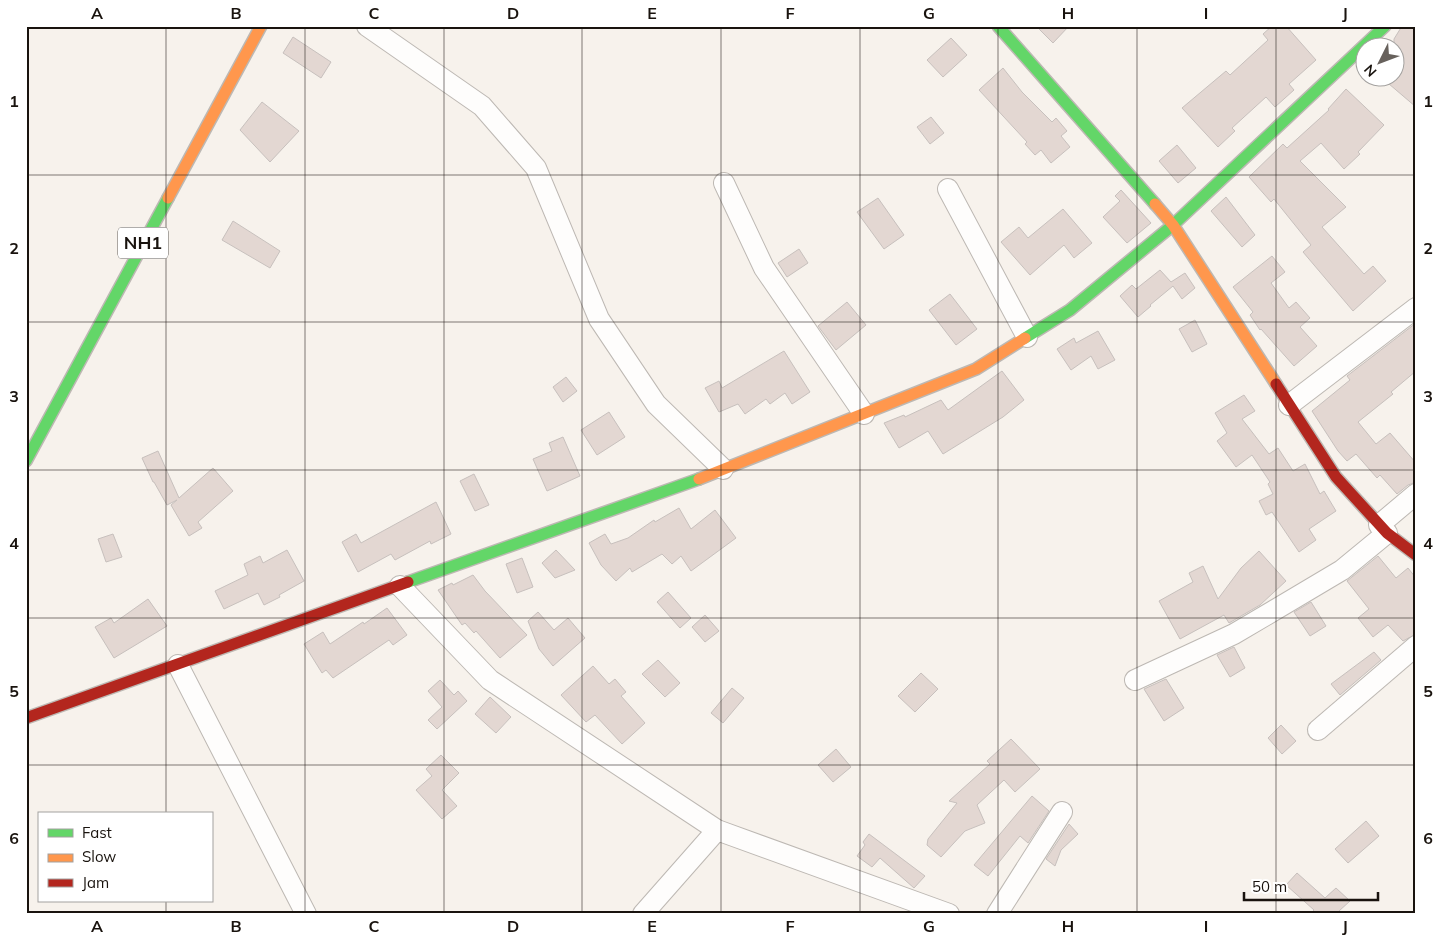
<svg xmlns="http://www.w3.org/2000/svg" width="1442" height="940" font-family="Mulish,sans-serif">
	<style>
		.building { fill: #e3d7d2; stroke: #c7c0bd }
		.lines { fill: none; stroke-linecap: round; stroke-linejoin: round }
		.street-casing { stroke: #bdb8b3; stroke-width: 22 }
		.fast-casing { stroke: #bdb8b3; stroke-width: 14 }
		.slow-casing { stroke: #bdb8b3; stroke-width: 14 }
		.jam-casing { stroke: #bdb8b3; stroke-width: 14 }
		.street { stroke: #fefdfc; stroke-width: 20 }
		.fast { stroke: #63d668; stroke-width: 11 }
		.slow { stroke: #ff974d; stroke-width: 11 }
		.jam { stroke: #b3261e; stroke-width: 11 }
		.grid { fill: none; stroke: #19130e; stroke-width: 1; stroke-opacity: 0.55 }
		.labels { text-anchor: middle; stroke-width: 4; stroke-linejoin: round; paint-order: stroke }
		.shield { fill: #fff; stroke: #5e5a56; stroke-width: 1 }
		.shield-label { font-size: 18px; font-weight: bold; fill: #19130e }
		.neatline { fill: none; stroke: #19130e; stroke-width: 2 }
		.grid-label { font-size: 16px; text-anchor: middle; font-weight: bold; fill: #19130e }
	</style>
	<rect width="100%" height="100%" fill="#f7f2ec"/>
	<g class="building">
		<path d="M1036,26h33l-16,17z"/>
		<path d="M1272,26h14l30,34 -27,24 5,6 -19,17 -9,-10 -34,31 3,3 -17,16 -36,-39 44,-37 4,4 38,-35 -5,-6z"/>
		<path d="M1402,26h14v81l-34,-29h12v-39z"/>
		<path d="M293,37l38,25 -10,16 -38,-25z"/>
		<path d="M951,38l16,17 -24,22 -16,-17z"/>
		<path d="M1003,68l19,24 30,30 4,-4 11,13 -6,5 9,11 -19,16 -10,-13 -6,5 -10,-11 2,-2 -48,-52z"/>
		<path d="M1346,89l38,36 -26,27 2,2 -16,15 -23,-26 -21,18 46,46 -24,20 42,47 9,-8 13,15 -33,30 -50,-59 8,-7 -37,-46 -3,3 -22,-25 34,-33 4,4 42,-38 -1,-1z"/>
		<path d="M262,102l37,29 -29,31 -30,-32z"/>
		<path d="M931,117l13,16 -14,11 -13,-17z"/>
		<path d="M1177,145l19,23 -18,15 -19,-22z"/>
		<path d="M1121,190l30,33 -24,20 -24,-26 17,-16 -5,-5z"/>
		<path d="M1226,197l29,38 -13,12 -31,-36z"/>
		<path d="M878,198l26,37 -20,14 -27,-37z"/>
		<path d="M1063,209l29,34 -18,15 -10,-13 -34,30 -29,-33 18,-15 9,11z"/>
		<path d="M233,221l47,30 -10,17 -48,-28z"/>
		<path d="M799,249l9,14 -21,14 -9,-14z"/>
		<path d="M1272,256l13,16 -14,11 18,25 7,-6 14,16 -10,9 17,19 -23,20 -33,-37 -1,1 -10,-15 3,-3 -20,-25z"/>
		<path d="M1160,270l11,12 14,-9 10,15 -13,11 -9,-13 -23,19 1,1 -13,11 -18,-21 12,-11 4,4z"/>
		<path d="M950,294l27,35 -21,16 -27,-35z"/>
		<path d="M847,302l19,23 -30,25 -18,-24z"/>
		<path d="M1195,320l12,24 -15,8 -13,-23z"/>
		<path d="M1416,323v48l-25,21 2,2 -35,28 18,22 14,-11 26,30v19l-8,3 -11,9 -17,-19 -3,3 -21,-24 -9,7 -9,-10 -26,-40 38,-31 -3,-4z"/>
		<path d="M1098,331l17,29 -17,9 -7,-13 -20,14 -14,-21 17,-11 2,5z"/>
		<path d="M784,351l26,41 -18,12 -7,-11 -15,11 -4,-5 -21,15 -7,-10 -19,8 -14,-24 14,-7 3,7z"/>
		<path d="M1002,371l22,29 -21,17 -60,37 -15,-23 -29,17 -15,-25 20,-8 1,2 36,-17 7,10z"/>
		<path d="M566,377l11,14 -14,11 -10,-15z"/>
		<path d="M1244,395l11,16 -13,8 27,35 9,-6 15,23 12,-7 15,30 4,-3 12,20 -27,18 7,11 -17,12 -27,-40 -6,3 -7,-14 14,-7 -5,-10 2,-2 -18,-27 -16,12 -19,-26 10,-8 -12,-20z"/>
		<path d="M609,412l16,25 -28,18 -16,-25z"/>
		<path d="M563,437l17,39 -33,15 -14,-32 19,-8 -3,-8z"/>
		<path d="M158,451l21,47 34,-30 20,23 -35,31 4,6 -13,8 -18,-31 6,-5 -10,5 -13,-23h-1l-11,-24z"/>
		<path d="M474,474l15,31 -14,6 -15,-30z"/>
		<path d="M436,502l15,32 -20,10 -1,-3 -35,19 -4,-6 -33,18 -16,-30 14,-8 5,9z"/>
		<path d="M679,508l12,21 24,-19 21,28 -45,33 -10,-15 -9,8 -10,-10 -30,18 -2,-4 -14,13 -15,-16 -12,-22 16,-9 6,10 17,-6 26,-18 1,2z"/>
		<path d="M113,534l9,23 -16,5 -8,-23z"/>
		<path d="M287,550l17,31 -25,14 1,2 -16,8 -6,-12 -34,16 -9,-18 33,-16 -4,-11 16,-8 3,7z"/>
		<path d="M556,550l19,20 -20,8 -13,-15z"/>
		<path d="M1259,551l27,30 -26,24 -31,18 -5,-8 -44,24 -21,-38 34,-19 -4,-9 14,-7 15,33 23,-31z"/>
		<path d="M1378,556l18,22 12,-10 8,10v56l-13,7 -15,-16 -15,12 -15,-19 11,-9 -22,-28z"/>
		<path d="M522,558l11,29 -16,6 -11,-29z"/>
		<path d="M473,575l12,16 42,44 -27,23 -24,-27 -2,2 -9,-10 -3,2 -24,-35 14,-7 1,2z"/>
		<path d="M668,592l23,26 -11,10 -23,-26z"/>
		<path d="M148,599l19,27 -53,32 -19,-31 16,-9 3,5z"/>
		<path d="M1311,602l15,24 -16,10 -16,-24z"/>
		<path d="M387,608l20,27 -14,10 -4,-5 -56,38 -7,-8 -4,3 -18,-29 19,-12 7,12 33,-22 1,2z"/>
		<path d="M538,612l16,18 14,-12 17,20 -32,28 -14,-17 -11,-28z"/>
		<path d="M705,615l14,16 -14,11 -13,-15z"/>
		<path d="M1234,647l11,21 -15,9 -13,-22z"/>
		<path d="M1374,652l7,8 -41,35 -9,-11z"/>
		<path d="M658,660l22,23 -15,14 -23,-23z"/>
		<path d="M593,666l16,18 6,-5 11,13 -5,4 24,27 -23,21 -27,-29 -9,7 -25,-27z"/>
		<path d="M921,673l17,16 -23,23 -17,-16z"/>
		<path d="M1166,679l18,29 -20,13 -20,-32z"/>
		<path d="M440,680l14,15 4,-4 9,10 -30,28 -9,-9 14,-13 -14,-16z"/>
		<path d="M732,688l12,10 -21,25 -12,-10z"/>
		<path d="M490,697l21,20 -15,16 -21,-19z"/>
		<path d="M1281,725l15,16 -14,13 -14,-16z"/>
		<path d="M1011,739l29,30 -25,23 -11,-12 -27,25 8,18 -20,8 -24,26 -14,-12 1,-6 29,-36 -8,-2 41,-37 -3,-3z"/>
		<path d="M836,749l15,18 -18,15 -15,-17z"/>
		<path d="M441,755l18,18 -17,17 15,16 -15,13 -26,-29 16,-14 -6,-7z"/>
		<path d="M1032,796l17,15 -21,32 -8,-7 -32,40 -14,-11z"/>
		<path d="M1366,821l13,15 -31,27 -13,-14z"/>
		<path d="M1069,824l9,10 -17,16 -6,16 -9,-7z"/>
		<path d="M869,834l56,42 -11,12 -34,-30 -8,9 -15,-11 8,-11 -2,-3z"/>
		<path d="M1297,873l28,25 11,-10 14,13 -11,10 3,3h-32l4,-4 -28,-25z"/>
	</g>
	<g class="lines">
		<g class="street-casing">
			<g id="street">
				<path d="M367,26l115,80 54,62 63,151 57,85 67,65"/>
				<path d="M724,183l40,85 100,146"/>
				<path d="M948,189l79,148"/>
				<path d="M1289,405l127,-97"/>
				<path d="M1379,525l37,-31"/>
				<path d="M400,586l90,94 227,150 232,84"/>
				<path d="M178,665l128,249"/>
				<path d="M1135,680l99,-46 39,-23 69,-41 45,-37"/>
				<path d="M1318,730l98,-84"/>
				<path d="M643,914l74,-84"/>
				<path d="M997,914l65,-102"/>
			</g>
		</g>
		<g class="fast-casing">
			<g id="fast">
				<path d="M998,26l157,178"/>
				<path d="M1025,338l45,-28 103,-85 212,-199"/>
				<path d="M26,461l142,-263"/>
				<path d="M408,582l291,-103"/>
			</g>
		</g>
		<g class="slow-casing">
			<g id="slow">
				<path d="M168,198l93,-172"/>
				<path d="M1155,204l18,21 103,159"/>
				<path d="M699,479l277,-110 49,-31"/>
			</g>
		</g>
		<g class="jam-casing">
			<g id="jam">
				<path d="M1276,384l60,93 51,56 29,22"/>
				<path d="M26,718l382,-136"/>
			</g>
		</g>
		<use href="#street" class="street"/>
		<use href="#fast" class="fast"/>
		<use href="#slow" class="slow"/>
		<use href="#jam" class="jam"/>
	</g>
	<path class="grid" d="M166,26v788M305,26v888M444,26v888M582,26v888M721,26v888M860,26v888M998,26v888M1137,26v888M1276,26v888M26,175h1390M26,322h1390M26,470h1390M26,618h1390M26,765h1390M166,901v13"/>
	<g class="labels">
		<rect class="shield" x="118" y="227.5" width="50" height="31" rx="4"/>
		<g class="shield-label">
			<text x="143" y="249">NH1</text>
		</g>
	</g>
	<rect width="1442" height="940" fill="none" stroke="#ffffff" stroke-width="55"/>
	<rect x="38" y="812" width="175" height="90" fill="#ffffff" stroke="#a3a19f"/>
	<rect x="48" y="829" width="25" height="8" fill="#63d668" stroke="#a3a19f"/>
	<text x="82" y="838" font-size="15" fill="#19130e">Fast</text>
	<rect x="48" y="854" width="25" height="8" fill="#ff974d" stroke="#a3a19f"/>
	<text x="82" y="862" font-size="15" fill="#19130e">Slow</text>
	<rect x="48" y="879" width="25" height="8" fill="#b3261e" stroke="#a3a19f"/>
	<text x="82" y="888" font-size="15" fill="#19130e">Jam</text>
	<g transform="translate(1380 62) rotate(228)"><circle r="24" fill="#ffffff" stroke="#a3a19f"/>
	<path d="M0-4L9 19L0 12L-9 19Z" fill="#67615c"/>
	<text y="-8" font-size="14" font-weight="bold" text-anchor="middle" fill="#19130e">N</text>
	</g>
	<path d="M1244 892v8h134v-8" fill="none" stroke="#19130e" stroke-width="2.5"/>
	<text x="1252" y="892" font-size="15" fill="#19130e" stroke="#ffffff" stroke-width="4" paint-order="stroke">50 m</text>
	<rect x="28" y="28" width="1386" height="884" class="neatline"/>
	<g class="grid-label">
		<text x="97" y="19">A</text>
		<text x="236" y="19">B</text>
		<text x="374" y="19">C</text>
		<text x="513" y="19">D</text>
		<text x="652" y="19">E</text>
		<text x="790" y="19">F</text>
		<text x="929" y="19">G</text>
		<text x="1068" y="19">H</text>
		<text x="1206" y="19">I</text>
		<text x="1345" y="19">J</text>
		<text x="14" y="107">1</text>
		<text x="1428" y="107">1</text>
		<text x="14" y="254">2</text>
		<text x="1428" y="254">2</text>
		<text x="14" y="402">3</text>
		<text x="1428" y="402">3</text>
		<text x="14" y="549">4</text>
		<text x="1428" y="549">4</text>
		<text x="14" y="697">5</text>
		<text x="1428" y="697">5</text>
		<text x="14" y="844">6</text>
		<text x="1428" y="844">6</text>
		<text x="97" y="932">A</text>
		<text x="236" y="932">B</text>
		<text x="374" y="932">C</text>
		<text x="513" y="932">D</text>
		<text x="652" y="932">E</text>
		<text x="790" y="932">F</text>
		<text x="929" y="932">G</text>
		<text x="1068" y="932">H</text>
		<text x="1206" y="932">I</text>
		<text x="1345" y="932">J</text>
	</g>
</svg>
